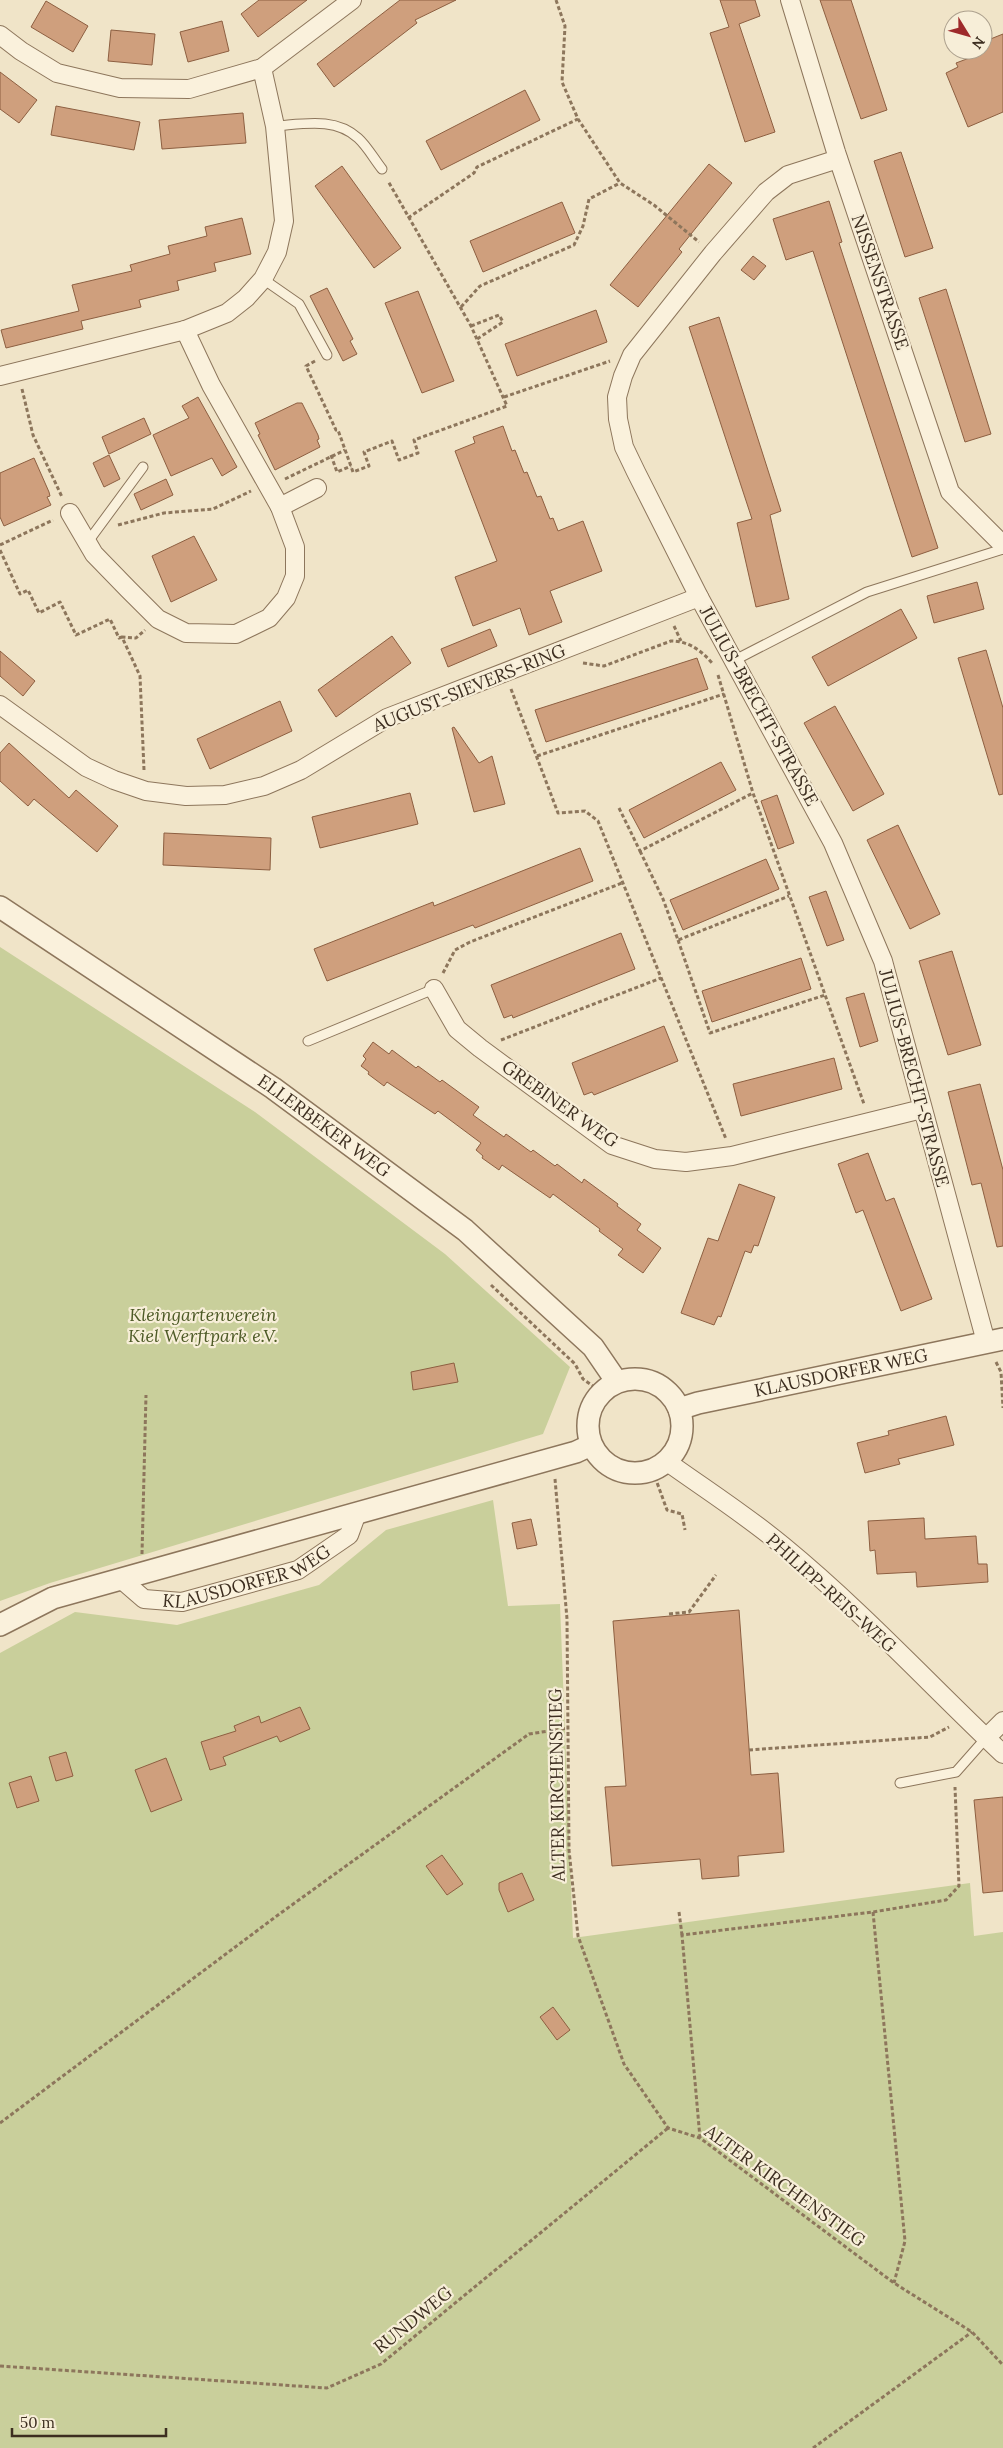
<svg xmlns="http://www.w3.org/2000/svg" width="1003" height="2448" font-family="Lora,serif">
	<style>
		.green { fill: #c9cf9b }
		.building { fill: #cf9f7d; stroke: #8d5f41 }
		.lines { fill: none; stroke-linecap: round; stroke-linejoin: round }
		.service-casing { stroke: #8d765c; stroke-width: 11 }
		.minor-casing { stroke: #8d765c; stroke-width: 20 }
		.tertiary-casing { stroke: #8d765c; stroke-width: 24 }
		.path { stroke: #8d765c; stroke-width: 3; stroke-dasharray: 4 2.5; stroke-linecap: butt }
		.service { stroke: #faf1dc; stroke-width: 9 }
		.minor { stroke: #faf1dc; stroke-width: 18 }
		.tertiary { stroke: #faf1dc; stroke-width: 21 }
		.labels { text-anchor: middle; stroke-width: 4.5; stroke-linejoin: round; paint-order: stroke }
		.street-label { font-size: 18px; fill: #3d2e20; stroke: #f7eed8 }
		.park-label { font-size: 18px; font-style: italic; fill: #4d5a26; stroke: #f7eed8 }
	</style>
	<rect width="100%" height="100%" fill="#f0e4c8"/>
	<g class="green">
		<path d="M0,947l255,165 190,142 125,113 -27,67 -493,149 -50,18z"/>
		<path d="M493,1500l15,106 52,-2 13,334 397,-55 4,53 29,-4v516h-1003v-795l75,-41 102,13 142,-40 67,-55z"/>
	</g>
	<g class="building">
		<path d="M259,0h48l-49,37 -17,-23z"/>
		<path d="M400,0h56l-41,20 2,3 -83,64 -17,-23z"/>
		<path d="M720,0h35l5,16 -21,8 36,108 -30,10 -35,-109 19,-6z"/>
		<path d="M820,0h31l36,110 -26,9z"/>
		<path d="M46,1l42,25 -15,26 -42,-25z"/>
		<path d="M222,21l7,30 -41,11 -8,-30z"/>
		<path d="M111,30l44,4 -3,31 -44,-4z"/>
		<path d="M1003,34v78l-35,15 -22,-54 12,-6 -2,-4 16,-6 -3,-7h14v-8z"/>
		<path d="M0,72l37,28 -18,23 -19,-14z"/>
		<path d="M525,90l15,30 -99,50 -15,-29z"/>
		<path d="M56,106l84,16 -6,28 -83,-15z"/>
		<path d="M243,113l3,30 -84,6 -3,-29z"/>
		<path d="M901,152l32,96 -28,9 -31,-96z"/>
		<path d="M709,164l23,19 -53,66 3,3 -44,55 -28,-22z"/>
		<path d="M342,166l59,82 -27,20 -59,-82z"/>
		<path d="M829,201l13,41 -3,1 99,305 -26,9 -99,-306 -27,9 -13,-41z"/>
		<path d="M562,202l13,31 -92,39 -13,-31z"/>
		<path d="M242,218l9,36 -37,9 2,8 -39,10 2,9 -40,10 2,7 -60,14 2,8 -77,19 -5,-18 78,-19 -7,-26 60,-14 -2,-6 40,-11 -2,-8 39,-10 -2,-9z"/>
		<path d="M753,256l13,10 -12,14 -13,-10z"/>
		<path d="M327,288l26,51 -3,2 7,13 -14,7 -33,-65z"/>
		<path d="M946,289l45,145 -26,8 -46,-144z"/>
		<path d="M418,291l36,90 -32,12 -37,-90z"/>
		<path d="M596,310l11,32 -90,34 -12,-32z"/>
		<path d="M719,317l62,194 -11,4 19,84 -33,8 -19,-84 15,-4 -63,-192z"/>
		<path d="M198,397l39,70 -15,9 -10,-18 -41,18 -18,-41 36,-17 -7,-12z"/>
		<path d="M297,403h5l16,32 1,4 -2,1 3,7 -45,23 -17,-35 2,-1 -5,-11z"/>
		<path d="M144,418l7,16 -42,20 -7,-17z"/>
		<path d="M503,426l9,25 3,-1 9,23 3,-1 10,25 4,-1 9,23 3,-1 5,13 25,-10 19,50 -52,20 12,31 -33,13 -9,-27 -47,18 -18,-49 42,-16 -42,-110 20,-8 -2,-6z"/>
		<path d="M109,455l11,24 -16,8 -11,-24z"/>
		<path d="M34,458l15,34 1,4 -3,1 4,8 -47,21 -4,-9v-44z"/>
		<path d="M166,479l7,16 -32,15 -7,-16z"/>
		<path d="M194,536l23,44 -46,22 -19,-46z"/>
		<path d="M977,582l7,27 -50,14 -7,-27z"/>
		<path d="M901,609l16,29 -89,48 -16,-29z"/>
		<path d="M490,629l7,17 -49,21 -7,-18z"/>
		<path d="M392,636l19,27 -75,54 -18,-27z"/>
		<path d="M986,650l17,58v86l-4,1 -41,-137z"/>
		<path d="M0,651l35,30 -12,15 -23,-20z"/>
		<path d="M697,658l11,31 -162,53 -11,-32z"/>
		<path d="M280,701l12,30 -82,38 -13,-30z"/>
		<path d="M835,706l49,88 -31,17 -49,-88z"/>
		<path d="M454,727l25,36 13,-7 13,48 -31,8 -22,-84z"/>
		<path d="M9,743l60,55 7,-8 42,36 -21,26 -63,-53 -6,7 -28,-25v-28z"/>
		<path d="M721,762l15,28 -92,48 -15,-28z"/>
		<path d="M410,793l8,31 -98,24 -8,-31z"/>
		<path d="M777,795l17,48 -16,6 -17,-48z"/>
		<path d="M898,825l42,89 -30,15 -43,-89z"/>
		<path d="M164,833l107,5 -1,32 -107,-5z"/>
		<path d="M580,848l13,33 -118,47 -2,-3 -146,56 -13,-32 119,-47 1,4z"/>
		<path d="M766,859l13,30 -96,41 -13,-30z"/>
		<path d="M826,891l18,49 -17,6 -18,-49z"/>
		<path d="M621,933l14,36 -122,49 -1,-3 -8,3 -13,-33z"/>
		<path d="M952,951l29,94 -33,10 -29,-94z"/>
		<path d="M801,958l10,31 -99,33 -10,-31z"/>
		<path d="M864,993l14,48 -18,6 -14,-49z"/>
		<path d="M664,1026l14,35 -84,34 -2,-3 -8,3 -12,-32z"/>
		<path d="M373,1042l16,12 3,-4 24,18 2,-2 22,16 2,-2 37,27 -6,8 31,22 2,-3 25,18 2,-2 22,16 2,-2 25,19 2,-4 34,25 -1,2 24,18 -4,6 24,18 -18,25 -25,-18 5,-6 -24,-18 1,-2 -47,-35 -3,4 -48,-33 -3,5 -17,-12 1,-2 -7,-6 5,-7 -43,-32 -3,3 -48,-32 -3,4 -16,-12 1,-2 -8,-6 5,-7 -3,-3z"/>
		<path d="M834,1058l8,31 -101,27 -8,-32z"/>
		<path d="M980,1084l23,86v76l-6,1 -16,-64 -9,2 -24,-93z"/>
		<path d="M868,1153l18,48 8,-3 38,101 -31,12 -38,-101 -7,3 -18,-49z"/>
		<path d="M739,1184l36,13 -17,49 -4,-1 -3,8 -6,-2 -24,66 -3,-1 -4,9 -33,-12 27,-75 10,3z"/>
		<path d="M454,1363l4,19 -45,8 -2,-18z"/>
		<path d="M946,1416l8,29 -56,14 2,5 -35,9 -8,-30 32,-8 -1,-4z"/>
		<path d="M924,1518l1,21 51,-3 2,28h9l1,18 -71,5 -1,-15 -39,2 -2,-24 -5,1 -2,-30z"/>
		<path d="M531,1519l6,26 -20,4 -5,-26z"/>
		<path d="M739,1610l12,165 27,-2 6,79 -46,4 1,20 -37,3 -2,-20 -88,7 -7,-79 21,-1 -13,-165z"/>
		<path d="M300,1707l10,22 -30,13 -3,-6 -54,21 3,8 -16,5 -9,-28 35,-11 -2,-5 25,-10 2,7z"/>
		<path d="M66,1752l7,24 -17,5 -7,-24z"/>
		<path d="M166,1758l16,42 -31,12 -16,-42z"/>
		<path d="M31,1776l8,25 -22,7 -8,-25z"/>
		<path d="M1003,1797v94l-20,2 -9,-93z"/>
		<path d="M442,1855l21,29 -16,11 -21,-29z"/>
		<path d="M522,1873l12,27 -26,12 -9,-22v-7z"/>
		<path d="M553,2007l17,23 -13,10 -17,-23z"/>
	</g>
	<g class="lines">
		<g class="service-casing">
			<g id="service">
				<path d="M275,126c29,-2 60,-9 83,12 9,8 16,21 24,31"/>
				<path d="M263,279l36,25 28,51"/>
				<path d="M87,543l56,-76"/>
				<path d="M735,660l132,-68 136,-43"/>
				<path d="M308,1041l126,-52"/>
				<path d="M900,1783l56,-11 30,-34"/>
			</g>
		</g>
		<g class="minor-casing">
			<g id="minor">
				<path d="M790,0l46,152 114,340 53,53"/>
				<path d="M0,35l21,16 36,22 63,15 69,1 73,-21 90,-68"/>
				<path d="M838,159l-50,16 -22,17 -53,61 -81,102 -9,21 -6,21 1,22 6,28 12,25 63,125 134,246 50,118 103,381"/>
				<path d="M0,376l185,-46 42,-17 19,-15 17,-19 14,-27 7,-31 -9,-95 -13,-58"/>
				<path d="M280,507l37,-19"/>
				<path d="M70,513l24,41 34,35 30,30 28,14 50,1 33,-16 17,-20 9,-22v-29l-15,-40 -69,-122 -26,-55"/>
				<path d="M0,705l86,62 28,13 32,11 40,5 39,-1 39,-9 37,-16 86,-52 312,-121"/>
				<path d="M434,989l23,40 23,19 132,97 43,14 31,3 46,-6 190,-47"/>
				<path d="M666,1461c39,28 80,54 117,85 78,64 147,139 220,208"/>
				<path id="s1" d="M122,1580l22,19 38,3 116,-32 51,-35 8,-22"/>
				<path d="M986,1738l17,-17"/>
			</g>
		</g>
		<g class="tertiary-casing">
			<g id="tertiary">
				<path id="s2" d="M0,907l273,181 192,142 128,117 24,35"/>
				<circle cx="635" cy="1426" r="47"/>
				<path id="s3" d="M679,1409l19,-6 305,-64"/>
				<path d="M0,1625l53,-27 523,-146 15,-7"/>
			</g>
		</g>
		<g class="path">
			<path d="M556,0l9,26 -3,56 16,37 42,64 34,22 45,37"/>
			<path d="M408,218l66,-45 3,-6 101,-48"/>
			<path d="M461,307l19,-21 94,-41 9,-19 6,-27 31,-16"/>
			<path d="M471,326l28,-11 4,7 -26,17"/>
			<path d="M315,361l-9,5 30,64h2l15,42 16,-6 -5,-14 28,-11 7,19 19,-7 -4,-13 93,-34 -36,-80 -83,-145"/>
			<path d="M22,389l11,46 29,62"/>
			<path d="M504,397l106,-36"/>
			<path d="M331,455l6,17 14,-6"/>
			<path d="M285,479l60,-29"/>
			<path d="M118,525l46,-12 49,-4 38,-18"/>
			<path d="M0,545l53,-25"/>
			<path d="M0,550l20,44 8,-4 11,23 21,-11 16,33 34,-16 9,19 3,-1"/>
			<path d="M674,626l7,15"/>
			<path d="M583,663l21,3 67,-25c17,0 30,9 41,22"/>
			<path d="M718,675l35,118 111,311"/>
			<path d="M511,689l47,124 27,-2 13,10 128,318"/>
			<path d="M537,756l187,-62"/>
			<path d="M144,770l-4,-94 -18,-39 14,1 9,-8"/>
			<path d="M619,808l21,43 113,-58"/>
			<path d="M640,851l23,48 15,41 111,-44"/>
			<path d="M678,940l32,93 115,-38"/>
			<path d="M443,973l12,-23 15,-8 152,-59"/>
			<path d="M501,1040l160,-62"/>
			<path d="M491,1285l84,79 8,15 10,7"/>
			<path d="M996,1362l5,10 2,36"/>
			<path d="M655,1477l12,33 15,4 3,16"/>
			<path d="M555,1479l12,140 2,231 9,86 46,128 44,64 32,10 194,145 78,49 31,33"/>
			<path d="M142,1554l4,-159"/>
			<path d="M669,1614l20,-2 27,-37"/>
			<path d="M749,1750l181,-13 19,-10"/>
			<path d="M679,1912l3,23"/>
			<path d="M873,1912l32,329 -11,42"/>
			<path d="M0,2123l278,-208 251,-181 39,-6"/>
			<path d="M700,2138l-18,-203 191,-23 73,-12 13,-14 -4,-99"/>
			<path d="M0,2366l327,22 54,-24 287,-236"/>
			<path d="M813,2448l159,-116"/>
		</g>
		<use href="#service" class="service"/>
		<use href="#minor" class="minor"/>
		<use href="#tertiary" class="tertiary"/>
	</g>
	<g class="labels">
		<g class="street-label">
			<text transform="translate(880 282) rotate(71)" y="6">NISSENSTRASSE</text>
			<text transform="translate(469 688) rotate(-22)" y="6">AUGUST-SIEVERS-RING</text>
			<text transform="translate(759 706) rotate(61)" y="6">JULIUS-BRECHT-STRASSE</text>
			<text transform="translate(914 1078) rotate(75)" y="6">JULIUS-BRECHT-STRASSE</text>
			<text transform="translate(560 1104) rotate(35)" y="6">GREBINER WEG</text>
			<text dy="6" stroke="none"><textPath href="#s2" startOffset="391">ELLERBEKER WEG</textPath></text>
			<text dy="6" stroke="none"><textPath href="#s3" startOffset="166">KLAUSDORFER WEG</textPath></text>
			<text dy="6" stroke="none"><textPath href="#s1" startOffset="136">KLAUSDORFER WEG</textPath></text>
			<text transform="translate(831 1593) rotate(42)" y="6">PHILIPP-REIS-WEG</text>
			<text transform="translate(557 1785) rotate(-91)" y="6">ALTER KIRCHENSTIEG</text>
			<text transform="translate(785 2186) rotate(36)" y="6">ALTER KIRCHENSTIEG</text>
			<text transform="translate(413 2320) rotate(-39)" y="6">RUNDWEG</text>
		</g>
		<g class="park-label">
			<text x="203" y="1321">Kleingartenverein<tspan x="203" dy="21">Kiel Werftpark e.V.</tspan></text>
		</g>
	</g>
	<g transform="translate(968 35) rotate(127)"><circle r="24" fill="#f7eed8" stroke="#ada18e"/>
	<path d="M0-4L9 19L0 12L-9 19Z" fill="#9e2a2b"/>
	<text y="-8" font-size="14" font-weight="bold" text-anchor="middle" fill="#3d2e20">N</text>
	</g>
	<path d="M12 2428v8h154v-8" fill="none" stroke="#3d2e20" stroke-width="2.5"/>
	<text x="20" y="2428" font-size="15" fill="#3d2e20" stroke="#f7eed8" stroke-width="4" paint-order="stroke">50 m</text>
</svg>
